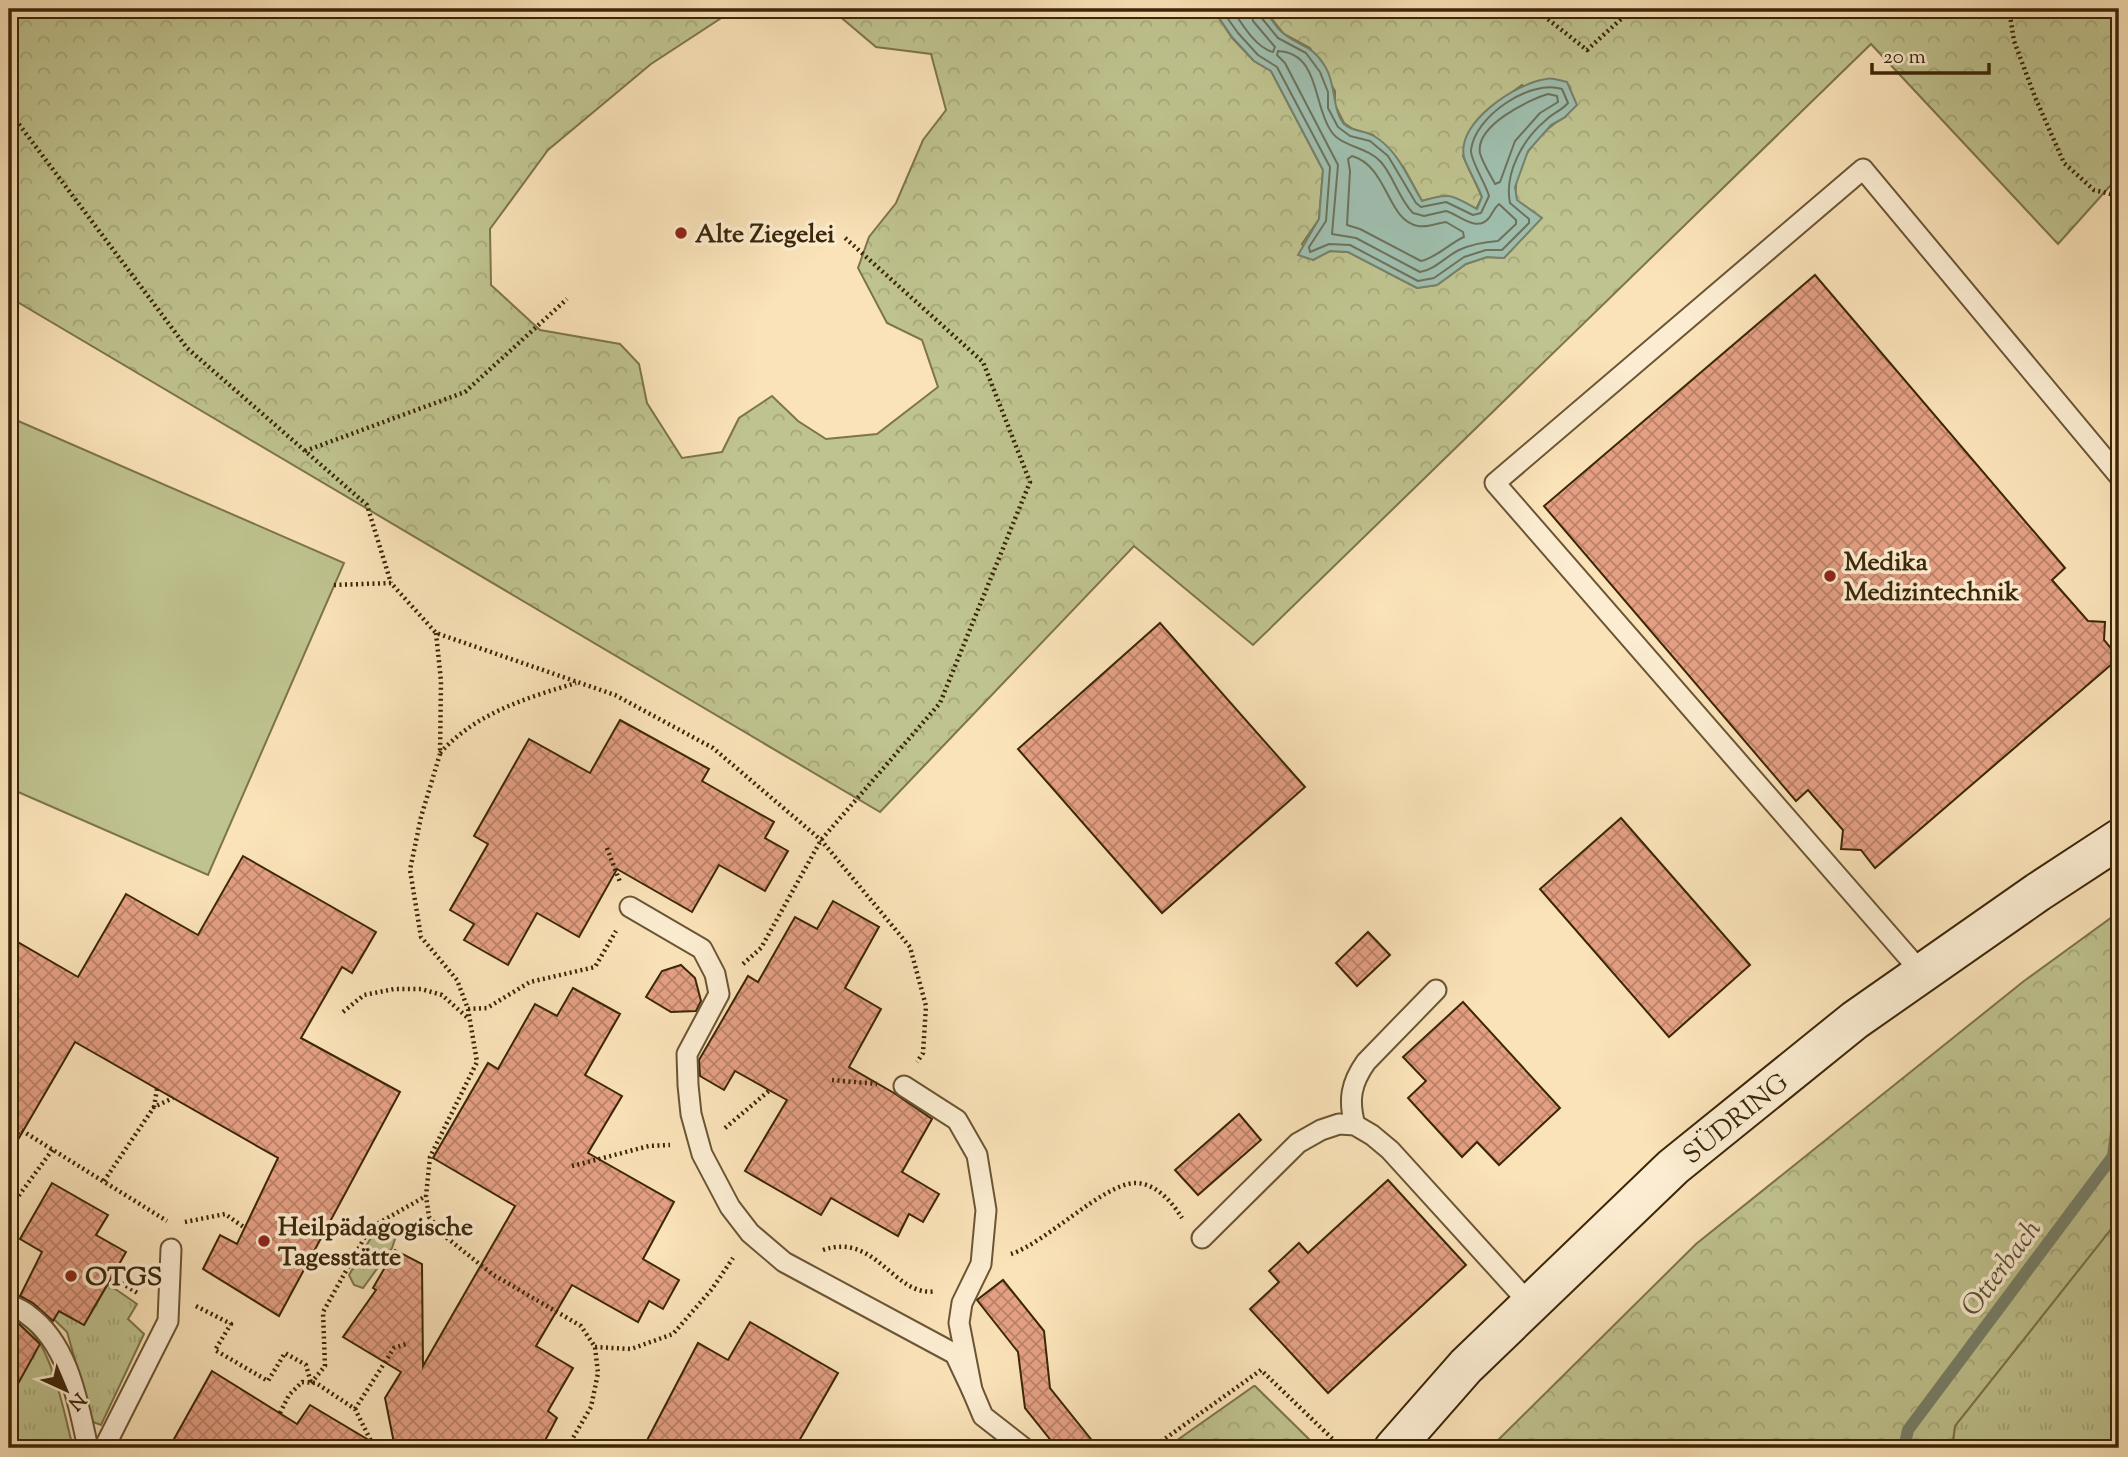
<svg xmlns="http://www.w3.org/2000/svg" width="2128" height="1457" font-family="'Sorts Mill Goudy',serif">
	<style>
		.grass { fill: url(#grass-tufts); stroke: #7d744b; stroke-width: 2 }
		.forest { fill: url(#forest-crowns); stroke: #7d744b; stroke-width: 2 }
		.pitch { fill: #bfc38f; stroke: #7d744b; stroke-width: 2 }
		.water { fill: #9fbeae; stroke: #77816b; stroke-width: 2 }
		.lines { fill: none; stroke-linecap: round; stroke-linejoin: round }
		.shore { stroke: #6d725a; stroke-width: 2 }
		.stream { stroke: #77816b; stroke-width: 12 }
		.building { fill: url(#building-cross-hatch); stroke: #3b2607; stroke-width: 2 }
		.lane-casing { stroke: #6b5534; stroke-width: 23 }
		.secondary-casing { stroke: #3b2607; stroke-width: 42 }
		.path { stroke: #3b2607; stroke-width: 4.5; stroke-dasharray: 2 3.5; stroke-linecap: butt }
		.lane { stroke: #fcedd2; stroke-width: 19 }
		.secondary { stroke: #fcedd2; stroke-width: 38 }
		.poi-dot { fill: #8f2418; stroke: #fcedd2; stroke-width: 2.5 }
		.labels { text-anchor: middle; stroke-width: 7; stroke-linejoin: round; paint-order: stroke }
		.poi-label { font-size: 26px; font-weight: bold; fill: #3b2607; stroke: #fcedd2; text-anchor: start }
		.street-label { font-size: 26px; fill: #3b2607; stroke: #fcedd2 }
		.water-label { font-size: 28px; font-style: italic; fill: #595439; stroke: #fcedd2 }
	</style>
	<defs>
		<pattern id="grass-tufts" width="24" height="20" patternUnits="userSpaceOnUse" patternTransform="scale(1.75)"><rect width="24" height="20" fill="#bfc38f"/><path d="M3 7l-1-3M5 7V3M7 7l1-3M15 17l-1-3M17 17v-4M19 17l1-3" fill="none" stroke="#a5a77a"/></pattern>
		<pattern id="forest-crowns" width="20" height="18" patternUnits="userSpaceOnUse" patternTransform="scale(1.75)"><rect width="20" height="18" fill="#bfc38f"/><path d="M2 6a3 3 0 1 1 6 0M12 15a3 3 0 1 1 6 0" fill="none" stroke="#a5a77a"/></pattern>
		<pattern id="building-cross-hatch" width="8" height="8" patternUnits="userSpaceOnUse" patternTransform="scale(1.75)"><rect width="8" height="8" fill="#e5a084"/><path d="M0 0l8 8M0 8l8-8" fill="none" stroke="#bb826a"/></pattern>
	</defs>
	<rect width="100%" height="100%" fill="#fbe3b9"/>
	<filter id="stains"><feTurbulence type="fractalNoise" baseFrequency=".00286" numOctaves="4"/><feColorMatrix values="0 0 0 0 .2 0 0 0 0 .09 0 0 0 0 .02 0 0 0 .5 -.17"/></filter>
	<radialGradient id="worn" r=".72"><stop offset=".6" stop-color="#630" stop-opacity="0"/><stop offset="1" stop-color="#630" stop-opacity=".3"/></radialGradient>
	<g class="grass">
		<path d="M2119,1219v229h-167l3,-22z"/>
		<path d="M108,1284l29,20 -9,15 16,15 -43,91 -8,-3 -26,-90 -37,-36 54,29z"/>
		<path d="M16,1320c34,11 49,97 57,128h-64l8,-14 -8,-4v-31l25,-45 -25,-14v-6z"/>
	</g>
	<g class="forest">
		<path d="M9,9h726l-84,55 -103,86 -58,79 1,56 49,45 80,14 19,20 8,39 35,55 40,-6 17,-34 33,-22 26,25 28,18 51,-5 61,-47 -16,-47 -35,-17 -29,-55 11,-31 27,-34 27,-63 23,-30 -15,-56 -55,-7 -45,-38h382l19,29 22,23 17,10 52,99 -4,49 -17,25 11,16 17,-9 18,1 69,36 20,-3 29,-21 21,-7 17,1 37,-40 -25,-18c-4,-34 20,-68 49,-83l-43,-32 -37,27 -22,44 19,41 -6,12c-18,-12 -32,-15 -54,-8l-18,-33 -31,-33 -20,-6 -9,-6 -9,-18v-14l-25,-43 -26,-14 -20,-25h855v167l-61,68 -187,-200 -618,601 -119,-99 -254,266 -871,-515z"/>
		<path d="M2119,912v307l-164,207 -3,22h-462l206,-204 328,-263z"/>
		<path d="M383,1228l13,8 -4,12 -29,40 -9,-3 -5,-10 23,-39z"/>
		<path d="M1255,1386l63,62h-152l88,-62z"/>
	</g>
	<path class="pitch" d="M9,417l335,146 -136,312 -199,-87z"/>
	<path class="water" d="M1213,9h51c6,8 12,19 20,25 18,14 28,10 42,34 10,17 6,42 18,56 8,8 21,6 30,12 24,14 34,42 48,65 29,-9 29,-6 55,8l5,-12c-3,-10 -17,-33 -18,-40 -8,-35 53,-74 82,-78 7,-2 14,2 21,3l10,23 -12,12 -14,8 -23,26 -13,36 2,13 25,18 -38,40 -17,-1 -21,7 -29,21 -20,3 -69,-36 -18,-1 -17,9 -15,-5 21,-36 4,-49 -52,-99 -17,-10 -22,-24z"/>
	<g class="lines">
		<g class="shore">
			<path d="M1221,9l17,24 20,22 19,12 53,100 -4,54 -17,26 1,5 19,-8 21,1 68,36 16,-3 30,-21 22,-7h16l27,-27v-4l-19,-16c-6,-30 13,-64 36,-83 7,-7 15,-9 22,-17l-6,-14c-32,-10 -87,27 -91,61 -1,10 15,34 18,46l-8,17 -8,2 -27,-13 -25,5 -5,-4 -28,-47 -18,-15 -20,-5 -12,-9 -10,-19v-16l-8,-20 -14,-19 -28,-15 -18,-22 -1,-7"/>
			<path d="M1232,9c10,15 23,38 41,43l2,-5 -22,-26 -3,-12"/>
			<path d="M1278,51c42,2 35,55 53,80 10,16 35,15 50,31 13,15 18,37 32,51l11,3 22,-5c14,4 30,22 43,7 4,-5 5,-10 10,-14l17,16v4l-18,17c-13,1 -26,3 -39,9 -14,7 -23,19 -39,22l-64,-34 -24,-4 6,-69 -53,-102 -8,-8z"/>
			<path d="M1548,94l9,2 1,6 -18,11 -25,28 -15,41 -5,2c-4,-8 -13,-22 -15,-31 -5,-27 48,-53 68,-59z"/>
			<path d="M1352,156c36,10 35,65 66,70 10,2 19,-3 28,-4l17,10 1,5c-14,6 -28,21 -43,24l-61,-32 -13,-4 3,-54 -2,-12z"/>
		</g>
		<path class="stream" d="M1904,1448l4,-18 205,-274 6,-48"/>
	</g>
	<g class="building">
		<path d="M1815,275l250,293 -13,12 36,41 17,1 -1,18 15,18 -244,210 -14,-18 -20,-1 2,-19 -35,-40 -12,11 -252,-295z"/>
		<path d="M1160,623l145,164 -143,126 -144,-164z"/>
		<path d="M620,720l89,49 -7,12 72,41 -9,16 23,13 -23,40 -46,-26 -27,47 -75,-43 -38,68 -42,-24 -29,52 -44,-25 10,-16 -24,-14 38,-66 -14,-8 55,-97 61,34z"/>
		<path d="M1621,818l129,147 -81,72 -129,-148z"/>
		<path d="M243,856l133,76 -24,41 -10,-6 -41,71 99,54 -121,224 -76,-47 17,-34 17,9 41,-86 -203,-116 -66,113v-218l69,40 48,-83 72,41z"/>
		<path d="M833,901l46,26 -34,61 36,21 -32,58 45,26 38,26 -30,53 37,22 -16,28 -14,-8 -11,22 -67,-38 -10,17 -76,-44 42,-71 -52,-29 -11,19 -24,-14 -1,-16 49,-84 10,6 37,-65 22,12z"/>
		<path d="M1368,932l22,23 -33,31 -21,-23z"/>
		<path d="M681,965l14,13 6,23 -5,10 -25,1 -25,-15 16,-26z"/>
		<path d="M573,988l47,26 -35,61 37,21 -34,57 86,49 -31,57 36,21 -16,29 -14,-8 -11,21 -66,-37 -36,61 37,22 -25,43 9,7 -16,30h-146l-10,-50 16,-26 -58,-35 33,-47 -3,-2 22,-38 27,14 1,102 92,-160 -82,-48 55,-95 10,6 37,-65 22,12z"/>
		<path d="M1463,1002l97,106 -61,57 -22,-23 -15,15 -54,-59 18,-17 -23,-24z"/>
		<path d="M1239,1114l22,26 -63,55 -23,-25z"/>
		<path d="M1388,1180l78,85 -138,128 -78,-84 29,-27 -10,-11 30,-28 9,10z"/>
		<path d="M52,1183l56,32 -12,20 30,17 -42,73 -25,-14 -6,10 -20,-18 -13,-7 22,-44 -22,-13z"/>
		<path d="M1003,1280l41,51 6,57 48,60h-41l-32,-40 -7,-56 -41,-52z"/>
		<path d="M9,1318l9,5 22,21 -31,56z"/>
		<path d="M750,1322l88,51 -43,75h-152l55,-105 30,17z"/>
		<path d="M212,1371l85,53 13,-19 72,43h-213z"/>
	</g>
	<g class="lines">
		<g class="lane-casing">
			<g id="lane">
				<path d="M630,907l72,42 13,25 4,20 -32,60 1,31 3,29 11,40 28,53 20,26 34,29 171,92 17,36"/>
				<path d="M1922,973l-427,-490 368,-314 256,307"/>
				<path d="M904,1086l53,34 20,35 9,55 -5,54 -19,39 -3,20 13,67 11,26 41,32"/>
				<path d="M1355,1125c-7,-25 -4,-42 11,-63l70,-72"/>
				<path d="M1202,1238l96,-95 23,-13 18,-6 16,1 17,10 18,15 141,155"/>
				<path d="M9,1304c6,4 14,6 19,11 41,29 50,88 60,133"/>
				<path d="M104,1448l64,-127 3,-72"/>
			</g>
		</g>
		<g class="secondary-casing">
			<path id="secondary" d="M1394,1448l72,-82 207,-199 182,-147 183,-128 81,-53"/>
		</g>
		<g class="path">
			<path d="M1535,9l52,41 45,-41"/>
			<path d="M2009,9l5,32 21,56 29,66 30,27 25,6"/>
			<path d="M9,111l178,237 180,157 24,78"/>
			<path d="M305,451l160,-59 102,-93"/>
			<path d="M334,585l57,-2 45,50 179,62 98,53 108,92 89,107 16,59 -3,47 -6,9"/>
			<path d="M436,633l5,48 -1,73 -19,63 -11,53 11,67 36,43 11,29 9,53 -47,95 -4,39 3,21 18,21 45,36 89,52 14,21 3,26 -7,34 -24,41"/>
			<path d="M440,753c36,-40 86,-55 136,-70"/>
			<path d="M607,848l13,34"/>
			<path d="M743,964l18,-16 60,-108 119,-137 90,-221 -47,-120 -140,-126"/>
			<path d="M468,1009l19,-1 43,-26 65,-15 21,-36"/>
			<path d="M343,1012l21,-17 30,-6h27l21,6 27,24"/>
			<path d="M832,1080l45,4"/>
			<path d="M157,1089l-3,18 19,-9"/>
			<path d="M725,1128l45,-38"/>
			<path d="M9,1136l3,2 9,-8 146,91"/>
			<path d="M572,1166l77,-20 21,-1"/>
			<path d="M104,1181l50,-74"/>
			<path d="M9,1209l44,-60"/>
			<path d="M185,1222l40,-8 20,14"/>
			<path d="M823,1250c53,-19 72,49 113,41"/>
			<path d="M1011,1254c36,-12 92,-70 124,-71 21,0 37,19 47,35"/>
			<path d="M112,1277l27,17"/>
			<path d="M196,1306l35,18 -16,26 53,31 17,-28 21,12 5,18"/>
			<path d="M595,1347l36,2 42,-15 39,-45 21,-31"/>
			<path d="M311,1383l14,-17 -2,-54 47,-84 56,-32"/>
			<path d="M355,1409l39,-61 15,-5"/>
			<path d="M280,1413l9,-18 13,-13 14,1 39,26 16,32 -4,7"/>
			<path d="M1152,1448l109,-78 81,78"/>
		</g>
		<use href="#lane" class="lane"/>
		<use href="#secondary" class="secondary"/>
	</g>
	<g class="poi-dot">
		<circle cx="681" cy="233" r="7"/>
		<circle cx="1830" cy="576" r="7"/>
		<circle cx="264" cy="1241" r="7"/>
		<circle cx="71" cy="1276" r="7"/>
	</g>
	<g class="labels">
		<g class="poi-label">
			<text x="695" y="242">Alte Ziegelei</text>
			<text x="1844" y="570">Medika<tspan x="1844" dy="30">Medizintechnik</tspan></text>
			<text x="278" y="1235">Heilpädagogische<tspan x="278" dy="30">Tagesstätte</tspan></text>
			<text x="85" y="1285">OTGS</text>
		</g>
		<g class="street-label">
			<text transform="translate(1735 1118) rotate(-39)" y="9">SÜDRING</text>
		</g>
		<g class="water-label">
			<text transform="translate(2000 1267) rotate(-53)" y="10">Otterbach</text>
		</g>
	</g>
	<rect width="2128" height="1457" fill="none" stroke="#fbe3b9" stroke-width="35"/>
	<rect x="10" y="10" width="2107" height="1436" fill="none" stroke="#3b2607" stroke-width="3.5"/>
	<rect x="18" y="18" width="2093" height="1422" fill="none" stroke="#3b2607" stroke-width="2"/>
	<g transform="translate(66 1390) rotate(136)" stroke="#fcedd2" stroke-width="5" paint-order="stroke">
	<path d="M0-5L12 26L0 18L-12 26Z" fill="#3b2607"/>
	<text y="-10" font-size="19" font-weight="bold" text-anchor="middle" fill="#3b2607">N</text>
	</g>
	<path d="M1872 63v10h117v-10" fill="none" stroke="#3b2607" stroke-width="3.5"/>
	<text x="1883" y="63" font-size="21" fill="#3b2607" stroke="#fcedd2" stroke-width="5" paint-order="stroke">20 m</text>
	<rect width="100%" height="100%" filter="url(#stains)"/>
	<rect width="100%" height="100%" fill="url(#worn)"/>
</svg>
